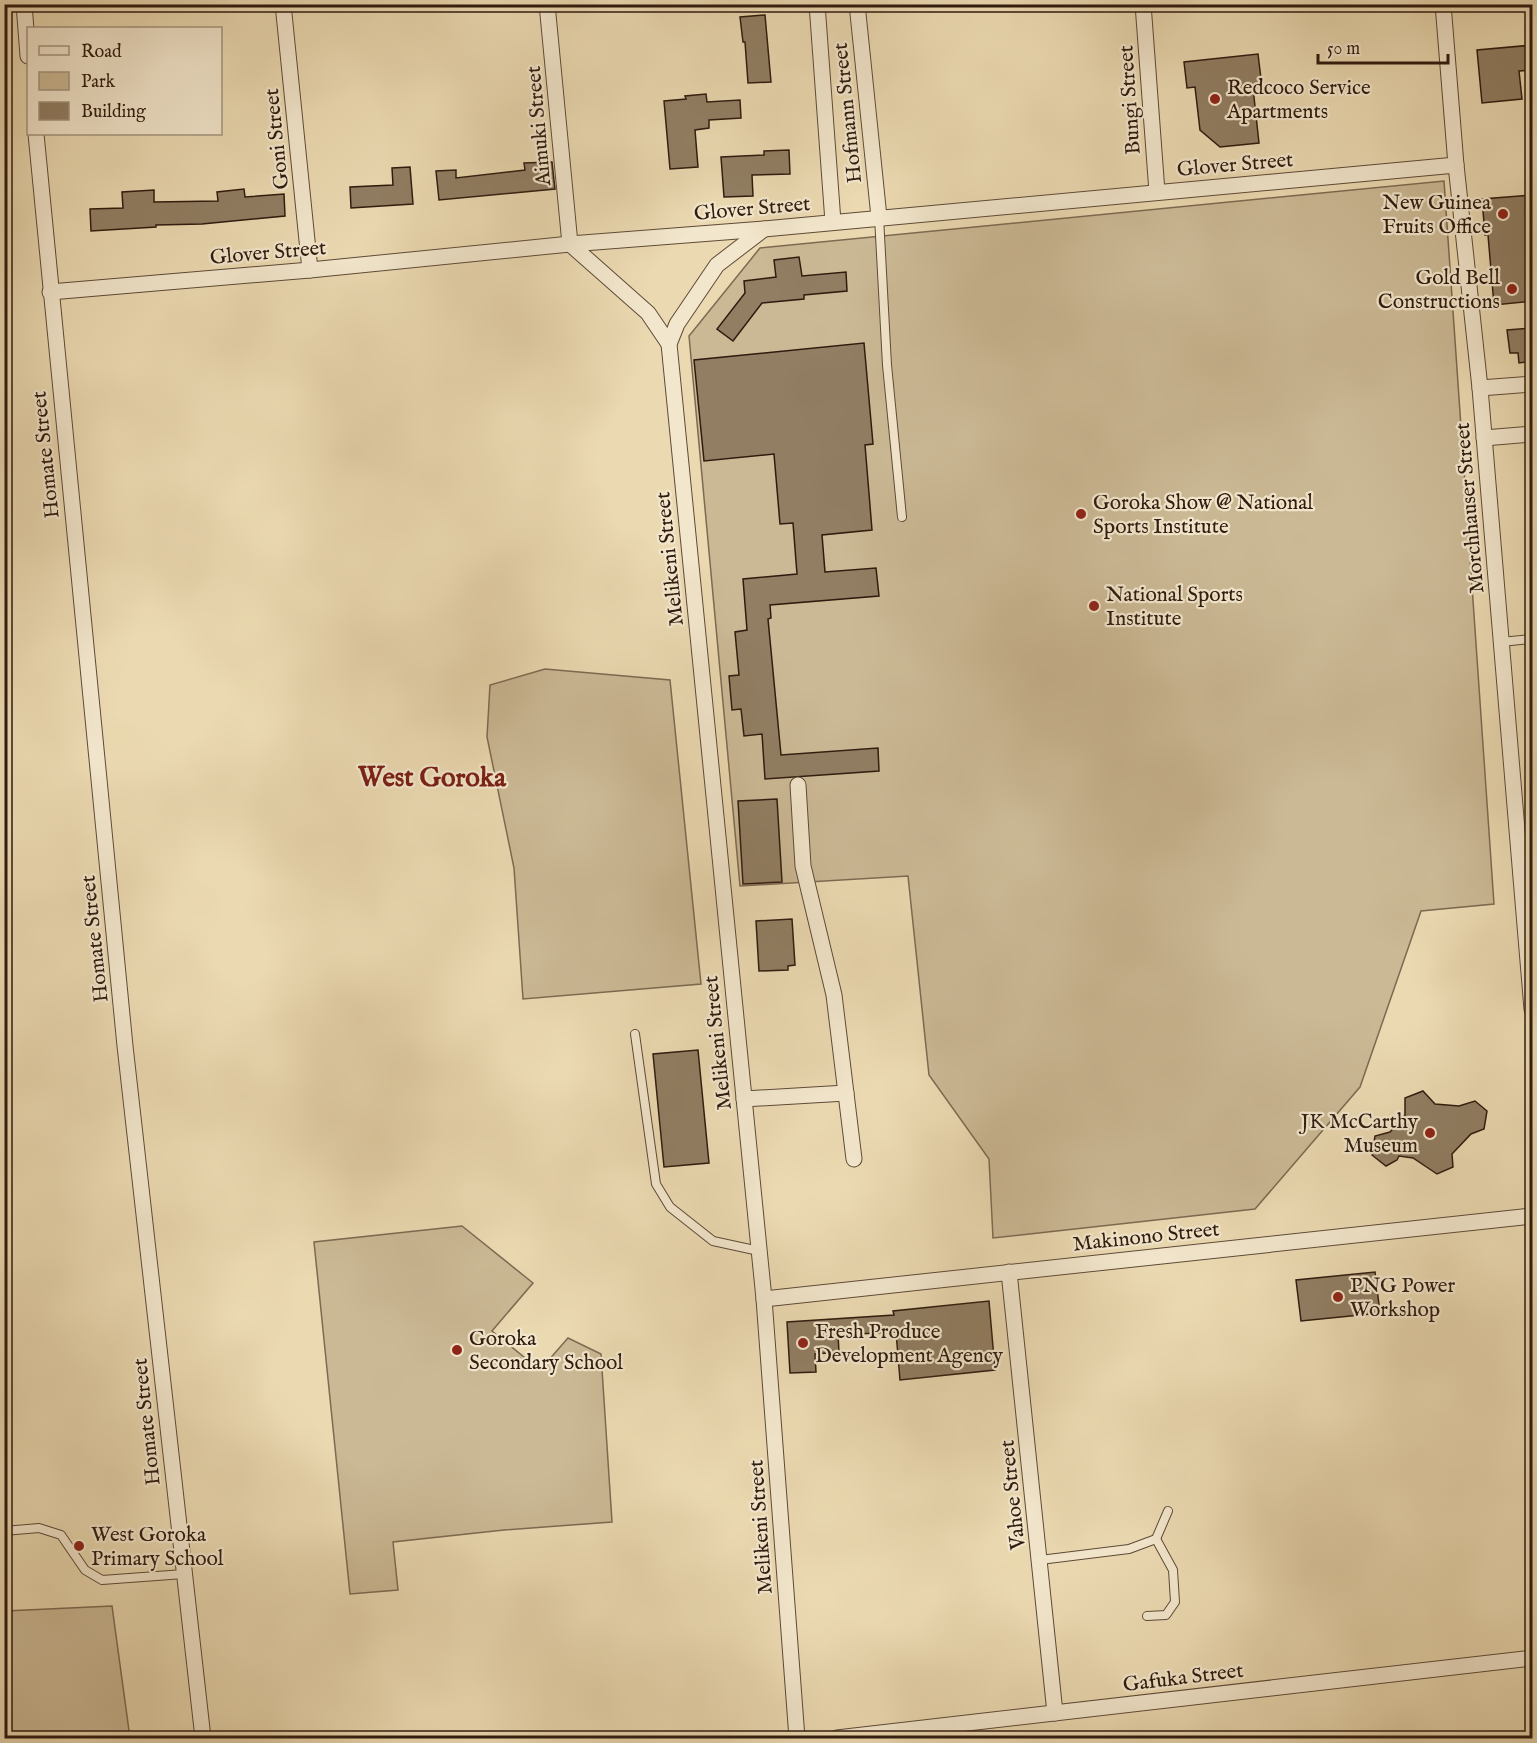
<svg xmlns="http://www.w3.org/2000/svg" width="1537" height="1743" font-family="'IM FELL English',serif">
	<style>
		.green { fill: #cbb995; stroke: #7d6a52; stroke-width: 1.5 }
		.building { fill: #917e63; stroke: #2f1b0f; stroke-width: 1.5 }
		.lines { fill: none; stroke-linecap: round; stroke-linejoin: round }
		.service-casing { stroke: #5e4a38; stroke-width: 10 }
		.minor-casing { stroke: #5e4a38; stroke-width: 17 }
		.service { stroke: #f2e6cc; stroke-width: 8 }
		.minor { stroke: #f2e6cc; stroke-width: 15 }
		.poi-dot { fill: #8f2418; stroke: #f2e6cc; stroke-width: 2 }
		.labels { text-anchor: middle; stroke-width: 4.5; stroke-linejoin: round; paint-order: stroke }
		.poi-label { font-size: 21px; fill: #2f1b0f; stroke: #f2e6cc; text-anchor: start }
		.street-label { font-size: 21px; fill: #2f1b0f; stroke: #f2e6cc }
		.district-label { font-size: 27px; font-weight: bold; fill: #7a1f14; stroke: #f2e6cc }
	</style>
	<rect width="100%" height="100%" fill="#ebd9b1"/>
	<filter id="stains"><feTurbulence type="fractalNoise" baseFrequency=".00333" numOctaves="4"/><feColorMatrix values="0 0 0 0 .2 0 0 0 0 .09 0 0 0 0 .02 0 0 0 .5 -.17"/></filter>
	<radialGradient id="worn" r=".72"><stop offset=".6" stop-color="#630" stop-opacity="0"/><stop offset="1" stop-color="#630" stop-opacity=".3"/></radialGradient>
	<g class="green">
		<path d="M1444,181l50,723 -73,7 -61,176 -105,122 -262,29 -4,-79 -60,-84 -21,-199 -168,10 -51,-550 71,-88z"/>
		<path d="M545,669l125,11 31,304 -178,15 -9,-131 -27,-131 3,-52z"/>
		<path d="M462,1226l71,57 -41,48 48,39 28,-32 33,16 11,168 -108,8 -111,12 5,48 -48,4 -36,-352z"/>
		<path d="M112,1606l18,132h-125v-127z"/>
	</g>
	<g class="building">
		<path d="M765,15l6,67 -23,1 -3,-41h-2l-3,-25z"/>
		<path d="M1533,45v25l-14,1 3,28 -40,4 -5,-53z"/>
		<path d="M1258,54l4,33 -9,1 6,55 -39,4 -20,-17 -5,-43 -8,1 -3,-26z"/>
		<path d="M706,94l1,8 33,-2 1,18 -32,2v8l-14,2 3,37 -28,2 -6,-68 22,-2 -1,-3z"/>
		<path d="M789,150l1,24 -38,1 1,21 -29,1 -3,-40 43,-2v-4z"/>
		<path d="M552,162l3,27 -116,11 -3,-29 20,-1v8l69,-8 -1,-7z"/>
		<path d="M410,167l3,37 -62,4 -1,-21 43,-2 -1,-17z"/>
		<path d="M244,189l1,8 39,-3 1,22 -83,8 -46,1v2l-65,4 -1,-22 33,-1 -1,-16 32,-2v12l64,-1 -1,-9z"/>
		<path d="M1533,195v106l-39,4 -6,-70h-3l-3,-36z"/>
		<path d="M799,257l3,19 44,-4 1,19 -43,4v4l-42,4 -29,38 -16,-12 28,-36 -1,-12 32,-4 -2,-17z"/>
		<path d="M1533,328v33l-14,2 -1,-10h-8l-3,-23z"/>
		<path d="M864,343l9,101 -8,1 7,85 -50,5 3,37 51,-4 3,28 -109,9 1,13 -3,1 13,136 97,-7 1,23 -114,8 -3,-45 -18,2 -3,-27 -9,1 -3,-34 10,-1 -4,-43 12,-2 -4,-51 54,-5 -4,-51 -13,1 -6,-70 -70,7 -10,-101z"/>
		<path d="M777,799l5,83 -39,2 -5,-83z"/>
		<path d="M792,919l3,46 -7,1v4l-29,1 -3,-50z"/>
		<path d="M698,1050l11,113 -45,4 -11,-113z"/>
		<path d="M1423,1091l12,13 24,2 16,-5 12,10 -3,18 -13,5 -19,20 1,13 -16,7 -24,-16 -14,-2 -2,4 -11,6 -14,-11 3,-19 15,-4 15,-17v-17z"/>
		<path d="M1375,1272l5,41 -79,8 -5,-41z"/>
		<path d="M989,1301l6,69 -95,10 -4,-48 -58,3 1,17 -24,2 1,18 -26,1 -3,-51 107,-7 -1,-4z"/>
	</g>
	<g class="lines">
		<g class="service-casing">
			<g id="service">
				<path d="M879,217l8,148 15,152"/>
				<path d="M1501,642l31,-3"/>
				<path d="M635,1034l21,150 14,23 43,34 46,10"/>
				<path d="M4,1531l35,-3 22,7 24,35 17,10 82,-6"/>
				<path d="M1040,1560l89,-11 27,-10 12,-28"/>
				<path d="M1147,1616l19,-1 9,-13 -2,-32 -17,-31"/>
			</g>
		</g>
		<g class="minor-casing">
			<g id="minor">
				<path d="M24,4l4,52"/>
				<path d="M283,4l27,266"/>
				<path d="M547,4l23,240 78,69 21,31"/>
				<path d="M817,4l16,218"/>
				<path d="M857,4l22,213"/>
				<path d="M1143,4l14,188"/>
				<path d="M1443,4l13,161 24,223 52,621"/>
				<path d="M36,134l89,912 78,692"/>
				<path d="M764,229l-47,36 -40,59 -8,20 95,955 33,439"/>
				<path d="M50,292l260,-22 260,-26 194,-15 692,-64"/>
				<path d="M1480,388l52,-4"/>
				<path d="M1484,438l48,-4"/>
				<path d="M798,785l5,81 31,129 20,164"/>
				<path d="M744,1099l102,-6"/>
				<path d="M1009,1272l46,441"/>
				<path d="M764,1299l768,-83"/>
				<path d="M837,1738l695,-80"/>
			</g>
		</g>
		<use href="#service" class="service"/>
		<use href="#minor" class="minor"/>
	</g>
	<g class="poi-dot">
		<circle cx="1215" cy="99" r="6"/>
		<circle cx="1503" cy="214" r="6"/>
		<circle cx="1512" cy="289" r="6"/>
		<circle cx="1081" cy="514" r="6"/>
		<circle cx="1094" cy="606" r="6"/>
		<circle cx="1430" cy="1133" r="6"/>
		<circle cx="1338" cy="1297" r="6"/>
		<circle cx="803" cy="1343" r="6"/>
		<circle cx="457" cy="1350" r="6"/>
		<circle cx="79" cy="1546" r="6"/>
	</g>
	<g class="labels">
		<g class="poi-label">
			<text x="1227" y="94">Redcoco Service<tspan x="1227" dy="24">Apartments</tspan></text>
			<text x="1491" y="209" text-anchor="end">New Guinea<tspan x="1491" dy="24">Fruits Office</tspan></text>
			<text x="1500" y="284" text-anchor="end">Gold Bell<tspan x="1500" dy="24">Constructions</tspan></text>
			<text x="1093" y="509">Goroka Show @ National<tspan x="1093" dy="24">Sports Institute</tspan></text>
			<text x="1106" y="601">National Sports<tspan x="1106" dy="24">Institute</tspan></text>
			<text x="1418" y="1128" text-anchor="end">JK McCarthy<tspan x="1418" dy="24">Museum</tspan></text>
			<text x="1350" y="1292">PNG Power<tspan x="1350" dy="24">Workshop</tspan></text>
			<text x="815" y="1338">Fresh Produce<tspan x="815" dy="24">Development Agency</tspan></text>
			<text x="469" y="1345">Goroka<tspan x="469" dy="24">Secondary School</tspan></text>
			<text x="91" y="1541">West Goroka<tspan x="91" dy="24">Primary School</tspan></text>
		</g>
		<g class="street-label">
			<text transform="translate(1129 100) rotate(-94)" y="7">Bungi Street</text>
			<text transform="translate(847 113) rotate(-96)" y="7">Hofmann Street</text>
			<text transform="translate(538 126) rotate(-95)" y="7">Aimuki Street</text>
			<text transform="translate(276 139) rotate(-96)" y="7">Goni Street</text>
			<text transform="translate(1235 164) rotate(-5)" y="7">Glover Street</text>
			<text transform="translate(752 208) rotate(-5)" y="7">Glover Street</text>
			<text transform="translate(268 252) rotate(-5)" y="7">Glover Street</text>
			<text transform="translate(45 455) rotate(-96)" y="7">Homate Street</text>
			<text transform="translate(1469 508) rotate(-95)" y="7">Morchhauser Street</text>
			<text transform="translate(669 559) rotate(-96)" y="7">Melikeni Street</text>
			<text transform="translate(94 939) rotate(-96)" y="7">Homate Street</text>
			<text transform="translate(717 1043) rotate(-96)" y="7">Melikeni Street</text>
			<text transform="translate(1146 1236) rotate(-6)" y="7">Makinono Street</text>
			<text transform="translate(146 1422) rotate(-96)" y="7">Homate Street</text>
			<text transform="translate(1012 1495) rotate(-96)" y="7">Vahoe Street</text>
			<text transform="translate(760 1527) rotate(-94)" y="7">Melikeni Street</text>
			<text transform="translate(1183 1677) rotate(-7)" y="7">Gafuka Street</text>
		</g>
		<g class="district-label">
			<text x="432" y="786">West Goroka</text>
		</g>
	</g>
	<rect width="1537" height="1743" fill="none" stroke="#ebd9b1" stroke-width="24"/>
	<rect x="6" y="6" width="1525" height="1731" fill="none" stroke="#2f1b0f" stroke-width="3"/>
	<rect x="12" y="12" width="1513" height="1719" fill="none" stroke="#2f1b0f" stroke-width="1.5"/>
	<rect x="27" y="27" width="195" height="108" fill="#f2e6cc" stroke="#a49580" stroke-width="1.5"/>
	<rect x="39" y="46" width="30" height="9" fill="#f2e6cc" stroke="#a49580" stroke-width="1.5"/>
	<text x="81" y="57" font-size="18" fill="#2f1b0f">Road</text>
	<rect x="39" y="72" width="30" height="18" fill="#cbb995" stroke="#a49580" stroke-width="1.5"/>
	<text x="81" y="87" font-size="18" fill="#2f1b0f">Park</text>
	<rect x="39" y="102" width="30" height="18" fill="#917e63" stroke="#a49580" stroke-width="1.5"/>
	<text x="81" y="117" font-size="18" fill="#2f1b0f">Building</text>
	<path d="M1318 54v9h130v-9" fill="none" stroke="#2f1b0f" stroke-width="3"/>
	<text x="1327" y="54" font-size="18" fill="#2f1b0f" stroke="#f2e6cc" stroke-width="4.5" paint-order="stroke">50 m</text>
	<rect width="100%" height="100%" filter="url(#stains)"/>
	<rect width="100%" height="100%" fill="url(#worn)"/>
</svg>
